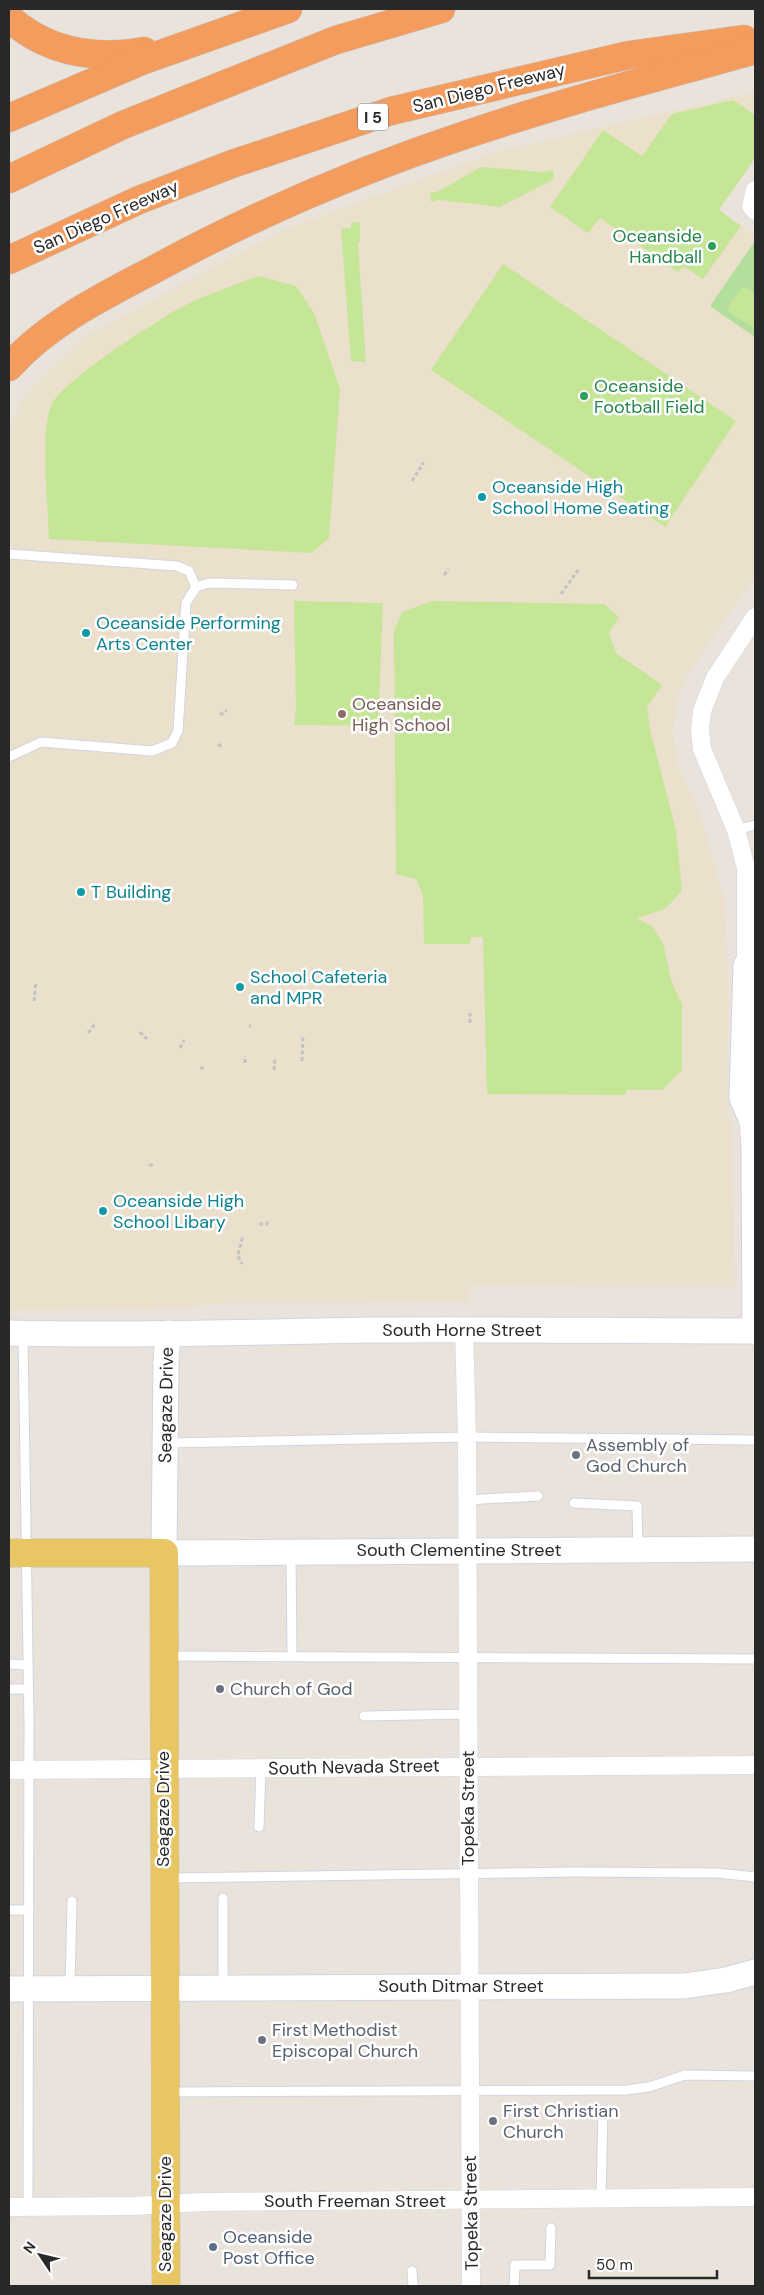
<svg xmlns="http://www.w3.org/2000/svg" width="764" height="2295" font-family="'DM Sans',sans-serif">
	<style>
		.education { fill: #ebe0cb }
		.green { fill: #b3de9b }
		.pitch { fill: #c5e597 }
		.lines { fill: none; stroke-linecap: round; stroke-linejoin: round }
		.lane-casing { stroke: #d1d4e1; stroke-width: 11 }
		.street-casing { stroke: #d1d4e1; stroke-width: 19 }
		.secondary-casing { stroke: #d1d4e1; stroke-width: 27 }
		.primary-casing { stroke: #c3c3c3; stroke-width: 29 }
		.highway-casing { stroke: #c3c3c3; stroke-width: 29 }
		.path { stroke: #c3c3c3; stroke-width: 3; stroke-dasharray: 4 2.5; stroke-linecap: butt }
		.lane { stroke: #fff; stroke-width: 9 }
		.street { stroke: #fff; stroke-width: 18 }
		.secondary { stroke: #fff; stroke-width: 25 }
		.primary { stroke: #e7c663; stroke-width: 28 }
		.highway { stroke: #f49c5d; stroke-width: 28 }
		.leisure-dot { fill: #2e9e5b; stroke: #fff; stroke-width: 2 }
		.culture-dot { fill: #0f9aa8; stroke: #fff; stroke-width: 2 }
		.education-dot { fill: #8d6e63; stroke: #fff; stroke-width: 2 }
		.worship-dot { fill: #6b7280; stroke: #fff; stroke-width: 2 }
		.service-dot { fill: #5c6f8a; stroke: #fff; stroke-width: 2 }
		.labels { text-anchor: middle; stroke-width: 5; stroke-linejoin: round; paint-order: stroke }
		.shield { fill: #fff; stroke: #696969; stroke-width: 1 }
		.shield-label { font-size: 16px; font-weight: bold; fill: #292929 }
		.street-label { font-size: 18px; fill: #292929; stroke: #fff }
		.leisure-label { font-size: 18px; fill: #27864d; stroke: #fff; text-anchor: end }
		.culture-label { font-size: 18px; fill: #0d838f; stroke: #fff; text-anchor: start }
		.education-label { font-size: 18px; fill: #785e54; stroke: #fff; text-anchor: start }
		.worship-label { font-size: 18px; fill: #5b616d; stroke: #fff; text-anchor: start }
		.service-label { font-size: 18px; fill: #4e5e75; stroke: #fff; text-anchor: start }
	</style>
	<rect width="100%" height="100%" fill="#eae3db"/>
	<path class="education" d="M755,93v65l-36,52 36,26v340l-67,98 -10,21 -5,37 4,30 26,60 22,83 3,76 -1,133 5,13 3,160 -266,-1v16l-236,1 -39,3 -5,3 -180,1v-881l17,-35 57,-56 199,-108 217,-79 237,-55z"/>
	<path class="green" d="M755,241v96l-45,-31z"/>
	<g class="pitch">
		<path d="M733,100l22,15v43l-36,52 22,16 -38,53 -20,-13 -5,6 -78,-54 -12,15 -38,-26 53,-77 39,26 30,-42z"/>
		<path d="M481,167l62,5 10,-2 1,9 -54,28 -61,-7 -8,2 -1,-9 7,-1z"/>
		<path d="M360,222v20l-2,1 8,119 -15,-1 -10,-132 10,-1v-5z"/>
		<path d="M503,264l233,157 -71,106 -234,-157z"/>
		<path d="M258,276l38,10 18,27 26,76 -11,149 -17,15 -263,-14c-1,-31 -9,-107 2,-133 10,-25 103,-83 129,-98 24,-13 52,-21 78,-32z"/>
		<path d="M743,286l12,8v35l-29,-19z"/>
		<path d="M294,601l89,2 -5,123 -84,-1 2,-16z"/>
		<path d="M432,601l172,3 15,13 -10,16 7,20 46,32 -15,22 3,22 26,102 6,60 -17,18 -28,9 16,9 10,16 9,40 10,21v66l-20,20h-36v5l-139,-1 -4,-157h-12l-1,7h-46l-1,-49 -7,-16 -20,-5 -2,-243 8,-19z"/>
	</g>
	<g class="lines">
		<g class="lane-casing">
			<g id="lane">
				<path d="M9,554l168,12 12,5 7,16"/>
				<path d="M9,755v2l32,-15 111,9 20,-8 6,-12 8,-128 10,-16 13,-4 84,2"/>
				<path d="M736,830l19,-5"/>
				<path d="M23,1334l6,389 -1,484"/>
				<path d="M166,1443l301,-6 288,3"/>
				<path d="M466,1500l72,-4"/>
				<path d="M574,1503l63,3 1,43"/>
				<path d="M291,1554l1,102"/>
				<path d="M168,1656l587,3"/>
				<path d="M9,1664l19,1"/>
				<path d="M9,1689h18"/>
				<path d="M364,1716l104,-2"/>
				<path d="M259,1827l2,-58"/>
				<path d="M167,1878l409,-6 141,1 38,4"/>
				<path d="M223,1898v89"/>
				<path d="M9,1910h20"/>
				<path d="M70,1988l2,-87"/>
				<path d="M168,2092l458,-2 23,-3 36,-12 70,1"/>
				<path d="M601,2199l2,-89"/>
				<path d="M412,2271l1,15"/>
				<path d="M514,2286l1,-21h35l1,-37"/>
			</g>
		</g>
		<g class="street-casing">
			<g id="street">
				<path d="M755,190l-4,16 4,5"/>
				<path d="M746,965v-97l-10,-38 -34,-81 -2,-19 2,-19 13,-33 40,-61"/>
				<path d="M464,1330l3,107 4,849"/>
				<path d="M9,1770l746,-5"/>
				<path d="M9,2207l125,-1 68,-4 553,-5"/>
			</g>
		</g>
		<g class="secondary-casing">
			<g id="secondary">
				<path d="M755,1331l-1,-185 -2,-25 -10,-23 4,-133 9,-1"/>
				<path d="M9,1333c122,3 243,-1 365,-3 127,-1 254,1 381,1"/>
				<path d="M168,1333l-2,29 -2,191 591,-4"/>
				<path d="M9,1989l675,-3 42,-6 29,-8"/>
			</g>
		</g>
		<g class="primary-casing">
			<path id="primary" d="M9,1553h155l2,733"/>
		</g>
		<g class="highway-casing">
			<g id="highway">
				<path d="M9,18c38,34 85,42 135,33"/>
				<path d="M9,118l135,-58 144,-51"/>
				<path d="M9,179l114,-54 213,-85 105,-31"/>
				<path d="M9,260l130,-60 93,-36 159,-53 238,-56 115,-16"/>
				<path d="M9,367c39,-44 95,-71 146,-98 101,-55 207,-100 316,-136 94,-32 189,-56 284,-83"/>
			</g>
		</g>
		<g class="path">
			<path d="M412,481l11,-17 -2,-1"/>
			<path d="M444,575l5,-6"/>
			<path d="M561,594l17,-24"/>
			<path d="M220,715l7,-5"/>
			<path d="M218,744l5,4"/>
			<path d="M34,1001l2,-19"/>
			<path d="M470,1023v-10"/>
			<path d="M249,1026h2"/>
			<path d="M140,1032l7,7"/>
			<path d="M88,1033l7,-9"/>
			<path d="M180,1048l4,-8"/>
			<path d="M302,1061l1,-25"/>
			<path d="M245,1063v-7"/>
			<path d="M200,1068h5"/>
			<path d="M274,1070l1,-13"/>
			<path d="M149,1165h6"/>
			<path d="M183,1223h5"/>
			<path d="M198,1223h6"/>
			<path d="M259,1224h8v-3"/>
			<path d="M238,1254l5,-18"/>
			<path d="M238,1256l4,8"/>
		</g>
		<use href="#lane" class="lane"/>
		<use href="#street" class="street"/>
		<use href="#secondary" class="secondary"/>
		<use href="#primary" class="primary"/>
		<use href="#highway" class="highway"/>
	</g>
	<g class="leisure-dot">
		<circle cx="712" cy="246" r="5"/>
		<circle cx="584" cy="396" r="5"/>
	</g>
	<g class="culture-dot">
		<circle cx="482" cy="497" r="5"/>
		<circle cx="86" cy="633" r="5"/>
		<circle cx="81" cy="892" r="5"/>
		<circle cx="240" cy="987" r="5"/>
		<circle cx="103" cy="1211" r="5"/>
	</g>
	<circle class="education-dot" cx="342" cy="714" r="5"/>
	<g class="worship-dot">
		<circle cx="576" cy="1455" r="5"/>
		<circle cx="220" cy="1689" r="5"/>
		<circle cx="262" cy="2040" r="5"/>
		<circle cx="493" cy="2121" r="5"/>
	</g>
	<circle class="service-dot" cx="213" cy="2247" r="5"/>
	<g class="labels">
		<rect class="shield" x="358" y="103.5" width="30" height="27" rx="4"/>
		<g class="shield-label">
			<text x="373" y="123">I 5</text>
		</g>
		<g class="street-label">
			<text transform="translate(489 88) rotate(-14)" y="6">San Diego Freeway</text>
			<text transform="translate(106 217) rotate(-24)" y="6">San Diego Freeway</text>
			<text x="462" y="1336">South Horne Street</text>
			<text transform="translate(166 1405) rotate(-89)" y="6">Seagaze Drive</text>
			<text x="459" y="1556">South Clementine Street</text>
			<text transform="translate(354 1767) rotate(-1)" y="6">South Nevada Street</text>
			<text transform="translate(468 1808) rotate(-90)" y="6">Topeka Street</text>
			<text transform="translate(163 1809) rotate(-90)" y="6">Seagaze Drive</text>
			<text x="461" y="1992">South Ditmar Street</text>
			<text x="355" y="2207">South Freeman Street</text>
			<text transform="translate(471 2213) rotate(-91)" y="6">Topeka Street</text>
			<text transform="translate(165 2214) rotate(-90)" y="6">Seagaze Drive</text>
		</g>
		<g class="leisure-label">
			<text x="702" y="242">Oceanside<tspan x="702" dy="21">Handball</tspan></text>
			<text x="594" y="392" text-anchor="start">Oceanside<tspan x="594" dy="21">Football Field</tspan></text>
		</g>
		<g class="culture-label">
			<text x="492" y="493">Oceanside High<tspan x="492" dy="21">School Home Seating</tspan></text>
			<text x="96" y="629">Oceanside Performing<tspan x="96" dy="21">Arts Center</tspan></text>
			<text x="91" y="898">T Building</text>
			<text x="250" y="983">School Cafeteria<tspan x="250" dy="21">and MPR</tspan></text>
			<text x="113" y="1207">Oceanside High<tspan x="113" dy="21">School Libary</tspan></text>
		</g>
		<g class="education-label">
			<text x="352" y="710">Oceanside<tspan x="352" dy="21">High School</tspan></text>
		</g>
		<g class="worship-label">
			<text x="586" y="1451">Assembly of<tspan x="586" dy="21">God Church</tspan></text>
			<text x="230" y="1695">Church of God</text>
			<text x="272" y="2036">First Methodist<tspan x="272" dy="21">Episcopal Church</tspan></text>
			<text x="503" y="2117">First Christian<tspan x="503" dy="21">Church</tspan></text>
		</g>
		<g class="service-label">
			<text x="223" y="2243">Oceanside<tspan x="223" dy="21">Post Office</tspan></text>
		</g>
	</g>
	<rect width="764" height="2295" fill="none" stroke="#292929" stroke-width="20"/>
	<g transform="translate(40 2255) rotate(305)" stroke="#ffffff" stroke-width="4" paint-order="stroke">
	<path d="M0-4L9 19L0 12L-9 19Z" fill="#292929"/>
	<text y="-8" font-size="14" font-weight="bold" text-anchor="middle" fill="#292929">N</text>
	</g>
	<path d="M589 2270v8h128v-8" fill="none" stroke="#292929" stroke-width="2.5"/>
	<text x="596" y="2270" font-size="15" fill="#292929" stroke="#ffffff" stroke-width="4" paint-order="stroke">50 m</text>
</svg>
